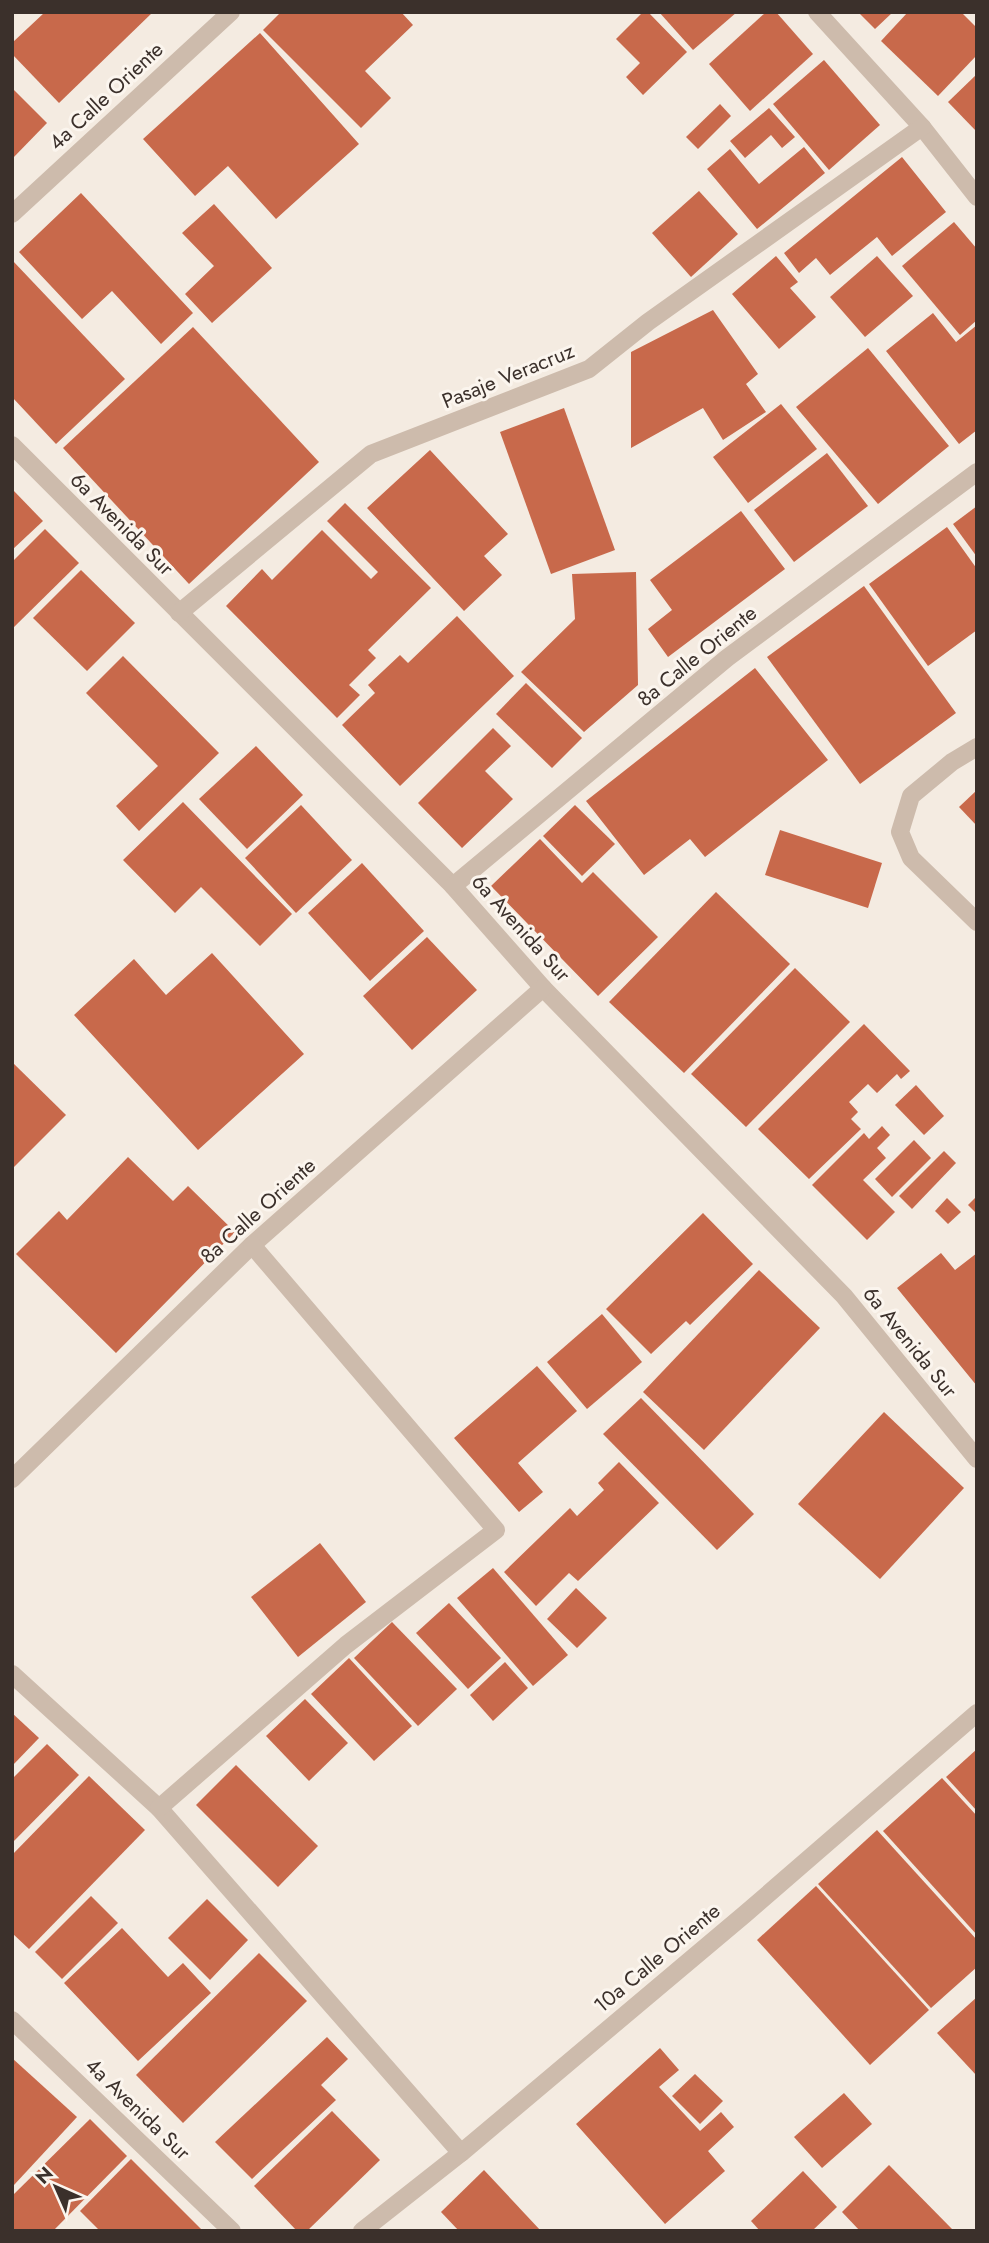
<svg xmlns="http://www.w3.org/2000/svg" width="989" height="2243" font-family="Jost,sans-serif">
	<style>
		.building { fill: #c8694b }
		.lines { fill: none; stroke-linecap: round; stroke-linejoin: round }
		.minor { stroke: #cdbbac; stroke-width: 18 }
		.labels { text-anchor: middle; stroke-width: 6; stroke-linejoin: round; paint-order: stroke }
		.street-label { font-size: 21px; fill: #3b302b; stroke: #fbf5ee }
	</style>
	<rect width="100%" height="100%" fill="#f4ebe1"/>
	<g class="building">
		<path d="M45,12h108l-94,91 -47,-49v-11z"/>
		<path d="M281,12h120l12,13 -48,46 26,27 -30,30 -98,-98z"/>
		<path d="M643,12h5l39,40 -44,43 -17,-18 14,-14 -24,-24z"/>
		<path d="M659,12h78l-44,38z"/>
		<path d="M766,12h10l37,42 -63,57 -41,-47z"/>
		<path d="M858,12h35l-18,17z"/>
		<path d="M908,12h53l16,16v27l-39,41 -57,-55z"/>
		<path d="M260,33l99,111 -83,75 -48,-53 -33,30 -52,-57z"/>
		<path d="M824,60l56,65 -51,45 -56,-66z"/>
		<path d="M977,74v58l-29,-30z"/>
		<path d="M12,88l35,35 -35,36z"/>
		<path d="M720,104l11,12 -33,33 -12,-12z"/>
		<path d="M769,108l26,29 -13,11 -11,-13 -26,23 -15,-17z"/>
		<path d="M804,147l21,26 -68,56 -50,-60 23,-20 29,35z"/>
		<path d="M902,157l44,55 -54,44 -15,-19 -47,38 -14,-17 -17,15 -15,-20z"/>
		<path d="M699,191l39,43 -47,43 -39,-44z"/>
		<path d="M81,193l112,120 -32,31 -49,-53 -30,28 -63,-67z"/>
		<path d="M214,204l58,64 -60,55 -27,-29 29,-28 -32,-33z"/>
		<path d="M954,222l23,27v71l-17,15 -58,-69z"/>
		<path d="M776,256l22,26 -8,6 26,29 -37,32 -47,-55z"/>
		<path d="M877,256l36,40 -48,41 -35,-40z"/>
		<path d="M12,260l113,119 -69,65 -44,-47z"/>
		<path d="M713,310l45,64 -12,10 20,28 -43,28 -20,-32 -72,40v-96z"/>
		<path d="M933,313l23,29 21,-17v105l-18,14 -73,-93z"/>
		<path d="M193,327l126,135 -130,122 -126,-136z"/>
		<path d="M868,348l81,98 -71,58 -82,-97z"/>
		<path d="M781,404l36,45 -69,54 -35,-46z"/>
		<path d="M564,408l51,142 -64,24 -51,-142z"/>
		<path d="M430,450l78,84 -24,22 18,19 -38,36 -97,-103z"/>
		<path d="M827,453l41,53 -74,56 -40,-52z"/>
		<path d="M12,489l31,32 -31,29z"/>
		<path d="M345,503l86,85 -63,62 8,8 -27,27 11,10 -23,23 -111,-112 36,-37 10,11 50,-50 49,49 7,-7 -51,-51z"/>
		<path d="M977,506v51l-24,-33z"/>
		<path d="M741,511l44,58 -117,88 -20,-28 24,-19 -22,-30z"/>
		<path d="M947,527l30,42v61l-49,36 -59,-82z"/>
		<path d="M45,529l34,34 -67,66v-67z"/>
		<path d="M81,570l54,53 -48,48 -54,-53z"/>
		<path d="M636,572l2,113 -54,47 -63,-60 54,-53 -3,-45z"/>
		<path d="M864,586l92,127 -96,71 -93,-127z"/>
		<path d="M457,616l57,60 -114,110 -58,-61 33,-32 -7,-8 32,-30 8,8z"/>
		<path d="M123,656l96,97 -80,78 -23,-25 42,-40 -72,-73z"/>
		<path d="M755,668l73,92 -123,97 -15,-18 -46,36 -58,-74z"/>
		<path d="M526,683l56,55 -30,30 -56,-54z"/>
		<path d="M493,728l18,18 -26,25 28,28 -51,49 -44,-45z"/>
		<path d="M256,746l47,49 -56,54 -48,-50z"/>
		<path d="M977,790v36l-18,-19z"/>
		<path d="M183,802l109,112 -32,32 -59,-59 -26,26 -52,-53z"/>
		<path d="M301,805l51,55 -56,53 -51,-55z"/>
		<path d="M575,805l40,39 -33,32 -39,-40z"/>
		<path d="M780,830l102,33 -14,45 -103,-33z"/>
		<path d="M540,839l42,44 11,-11 65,65 -60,59 -107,-110z"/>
		<path d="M362,863l62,68 -54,50 -62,-68z"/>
		<path d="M716,892l74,72 -106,109 -75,-71z"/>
		<path d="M427,937l50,53 -65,60 -49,-54z"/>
		<path d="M212,953l92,101 -106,96 -124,-135 60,-56 32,36z"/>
		<path d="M795,968l55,54 -104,105 -55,-53z"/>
		<path d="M864,1024l46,47 -9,8 -4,-5 -20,19 -9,-9 -19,18 9,10 -7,7 10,10 -52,50 -51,-50z"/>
		<path d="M12,1062l54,53 -54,54z"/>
		<path d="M916,1085l28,31 -20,19 -29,-30z"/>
		<path d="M882,1126l8,9 -13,13 9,10 -23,22 32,32 -28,28 -55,-55 52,-52 5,6z"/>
		<path d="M914,1140l17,18 -39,39 -17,-18z"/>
		<path d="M944,1151l12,12 -44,46 -13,-13z"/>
		<path d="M128,1157l45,44 15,-15 47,46 -119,121 -100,-99 43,-43 8,9z"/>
		<path d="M977,1196v18l-9,-9z"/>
		<path d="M947,1198l14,14 -13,12 -13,-13z"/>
		<path d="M703,1213l50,51 -63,61 -4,-4 -35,33 -45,-45z"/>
		<path d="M941,1253l14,17 22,-17v133l-80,-98z"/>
		<path d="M759,1270l61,58 -116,122 -61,-58z"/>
		<path d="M602,1314l40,48 -55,47 -40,-47z"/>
		<path d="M537,1366l40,45 -59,52 25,29 -24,20 -65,-74z"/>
		<path d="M641,1398l113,116 -37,36 -114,-116z"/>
		<path d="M884,1412l80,76 -84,91 -82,-75z"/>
		<path d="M619,1462l40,41 -81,78 -9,-8 -33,33 -32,-34 66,-64 7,8 27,-26 -6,-7z"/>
		<path d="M320,1543l46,59 -68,55 -47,-60z"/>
		<path d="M493,1568l75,87 -35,31 -76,-88z"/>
		<path d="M576,1588l31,30 -30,30 -30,-29z"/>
		<path d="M449,1603l52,55 -33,31 -52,-56z"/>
		<path d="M392,1622l65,67 -39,37 -64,-68z"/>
		<path d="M349,1658l63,68 -38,35 -63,-67z"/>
		<path d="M505,1662l23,26 -35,33 -23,-26z"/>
		<path d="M305,1699l43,44 -39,38 -43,-45z"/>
		<path d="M12,1713l27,25 -27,28z"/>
		<path d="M47,1744l32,31 -67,68v-64z"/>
		<path d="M977,1749v62l-31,-34z"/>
		<path d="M236,1765l82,81 -40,41 -82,-82z"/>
		<path d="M89,1776l56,54 -116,119 -17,-16v-78z"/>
		<path d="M942,1778l35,38v119l-94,-104z"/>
		<path d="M877,1830l100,110v27l-46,41 -113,-124z"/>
		<path d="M816,1886l113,124 -59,55 -113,-125z"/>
		<path d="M91,1896l27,27 -56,56 -27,-27z"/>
		<path d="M207,1899l41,41 -38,40 -42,-42z"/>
		<path d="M122,1928l46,49 15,-14 28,30 -73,68 -74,-78z"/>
		<path d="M259,1953l48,48 -124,122 -47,-48z"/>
		<path d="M977,1997v79l-40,-43z"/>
		<path d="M327,2037l21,22 -27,26 15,15 -84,79 -37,-37z"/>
		<path d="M660,2048l19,22 -20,17 41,44 21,-19 13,15 -26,24 17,20 -60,53 -89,-100z"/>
		<path d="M12,2058l65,59 -63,68 -2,-2z"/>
		<path d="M695,2074l28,27 -23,23 -28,-28z"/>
		<path d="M844,2093l28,31 -50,44 -28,-31z"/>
		<path d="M332,2111l48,49 -73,71h-10l-43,-45z"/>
		<path d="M90,2119l37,37 -74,75h-41v-35z"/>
		<path d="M131,2159l72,72h-103l-20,-20z"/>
		<path d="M889,2165l63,64 -2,2h-90l-18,-19z"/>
		<path d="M484,2170l57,61h-82l-18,-19z"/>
		<path d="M803,2171l34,36 -25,24h-52l-9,-10z"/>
	</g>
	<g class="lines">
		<g class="minor">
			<path d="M817,12l105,115 55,70"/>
			<path d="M12,214l219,-202"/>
			<path d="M12,445l441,441 90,102 301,308 133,163"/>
			<path d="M179,613l192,-159 218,-85 59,-47 274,-195"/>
			<path d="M977,747l-25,15 -41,34 -11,36 11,26 66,64"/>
			<path d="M453,886l274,-228 250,-186"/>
			<path d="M12,1479l240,-234 291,-257"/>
			<path d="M12,1674l147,134 302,345"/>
			<path d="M159,1808l187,-163 150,-115 -244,-285"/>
			<path d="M12,2020l220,211"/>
			<path d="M362,2231l99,-78 284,-239 232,-201"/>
		</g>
	</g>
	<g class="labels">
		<g class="street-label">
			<text transform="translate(106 96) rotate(-43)" y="7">4a Calle Oriente</text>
			<text transform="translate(508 376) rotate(-22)" y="7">Pasaje Veracruz</text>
			<text transform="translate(122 524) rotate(45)" y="7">6a Avenida Sur</text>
			<text transform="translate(697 656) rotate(-39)" y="7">8a Calle Oriente</text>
			<text transform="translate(521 928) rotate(48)" y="7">6a Avenida Sur</text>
			<text transform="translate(258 1211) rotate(-42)" y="7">8a Calle Oriente</text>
			<text transform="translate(910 1342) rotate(51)" y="7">6a Avenida Sur</text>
			<text transform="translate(657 1958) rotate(-40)" y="7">10a Calle Oriente</text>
			<text transform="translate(138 2109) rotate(44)" y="7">4a Avenida Sur</text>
		</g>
	</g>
	<rect width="989" height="2243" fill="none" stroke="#3b302b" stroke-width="28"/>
	<g transform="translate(56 2187) rotate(315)" stroke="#fbf5ee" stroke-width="5" paint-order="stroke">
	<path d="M0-5L12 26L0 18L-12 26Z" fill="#3b302b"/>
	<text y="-10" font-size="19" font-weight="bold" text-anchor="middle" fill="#3b302b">N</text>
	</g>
</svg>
